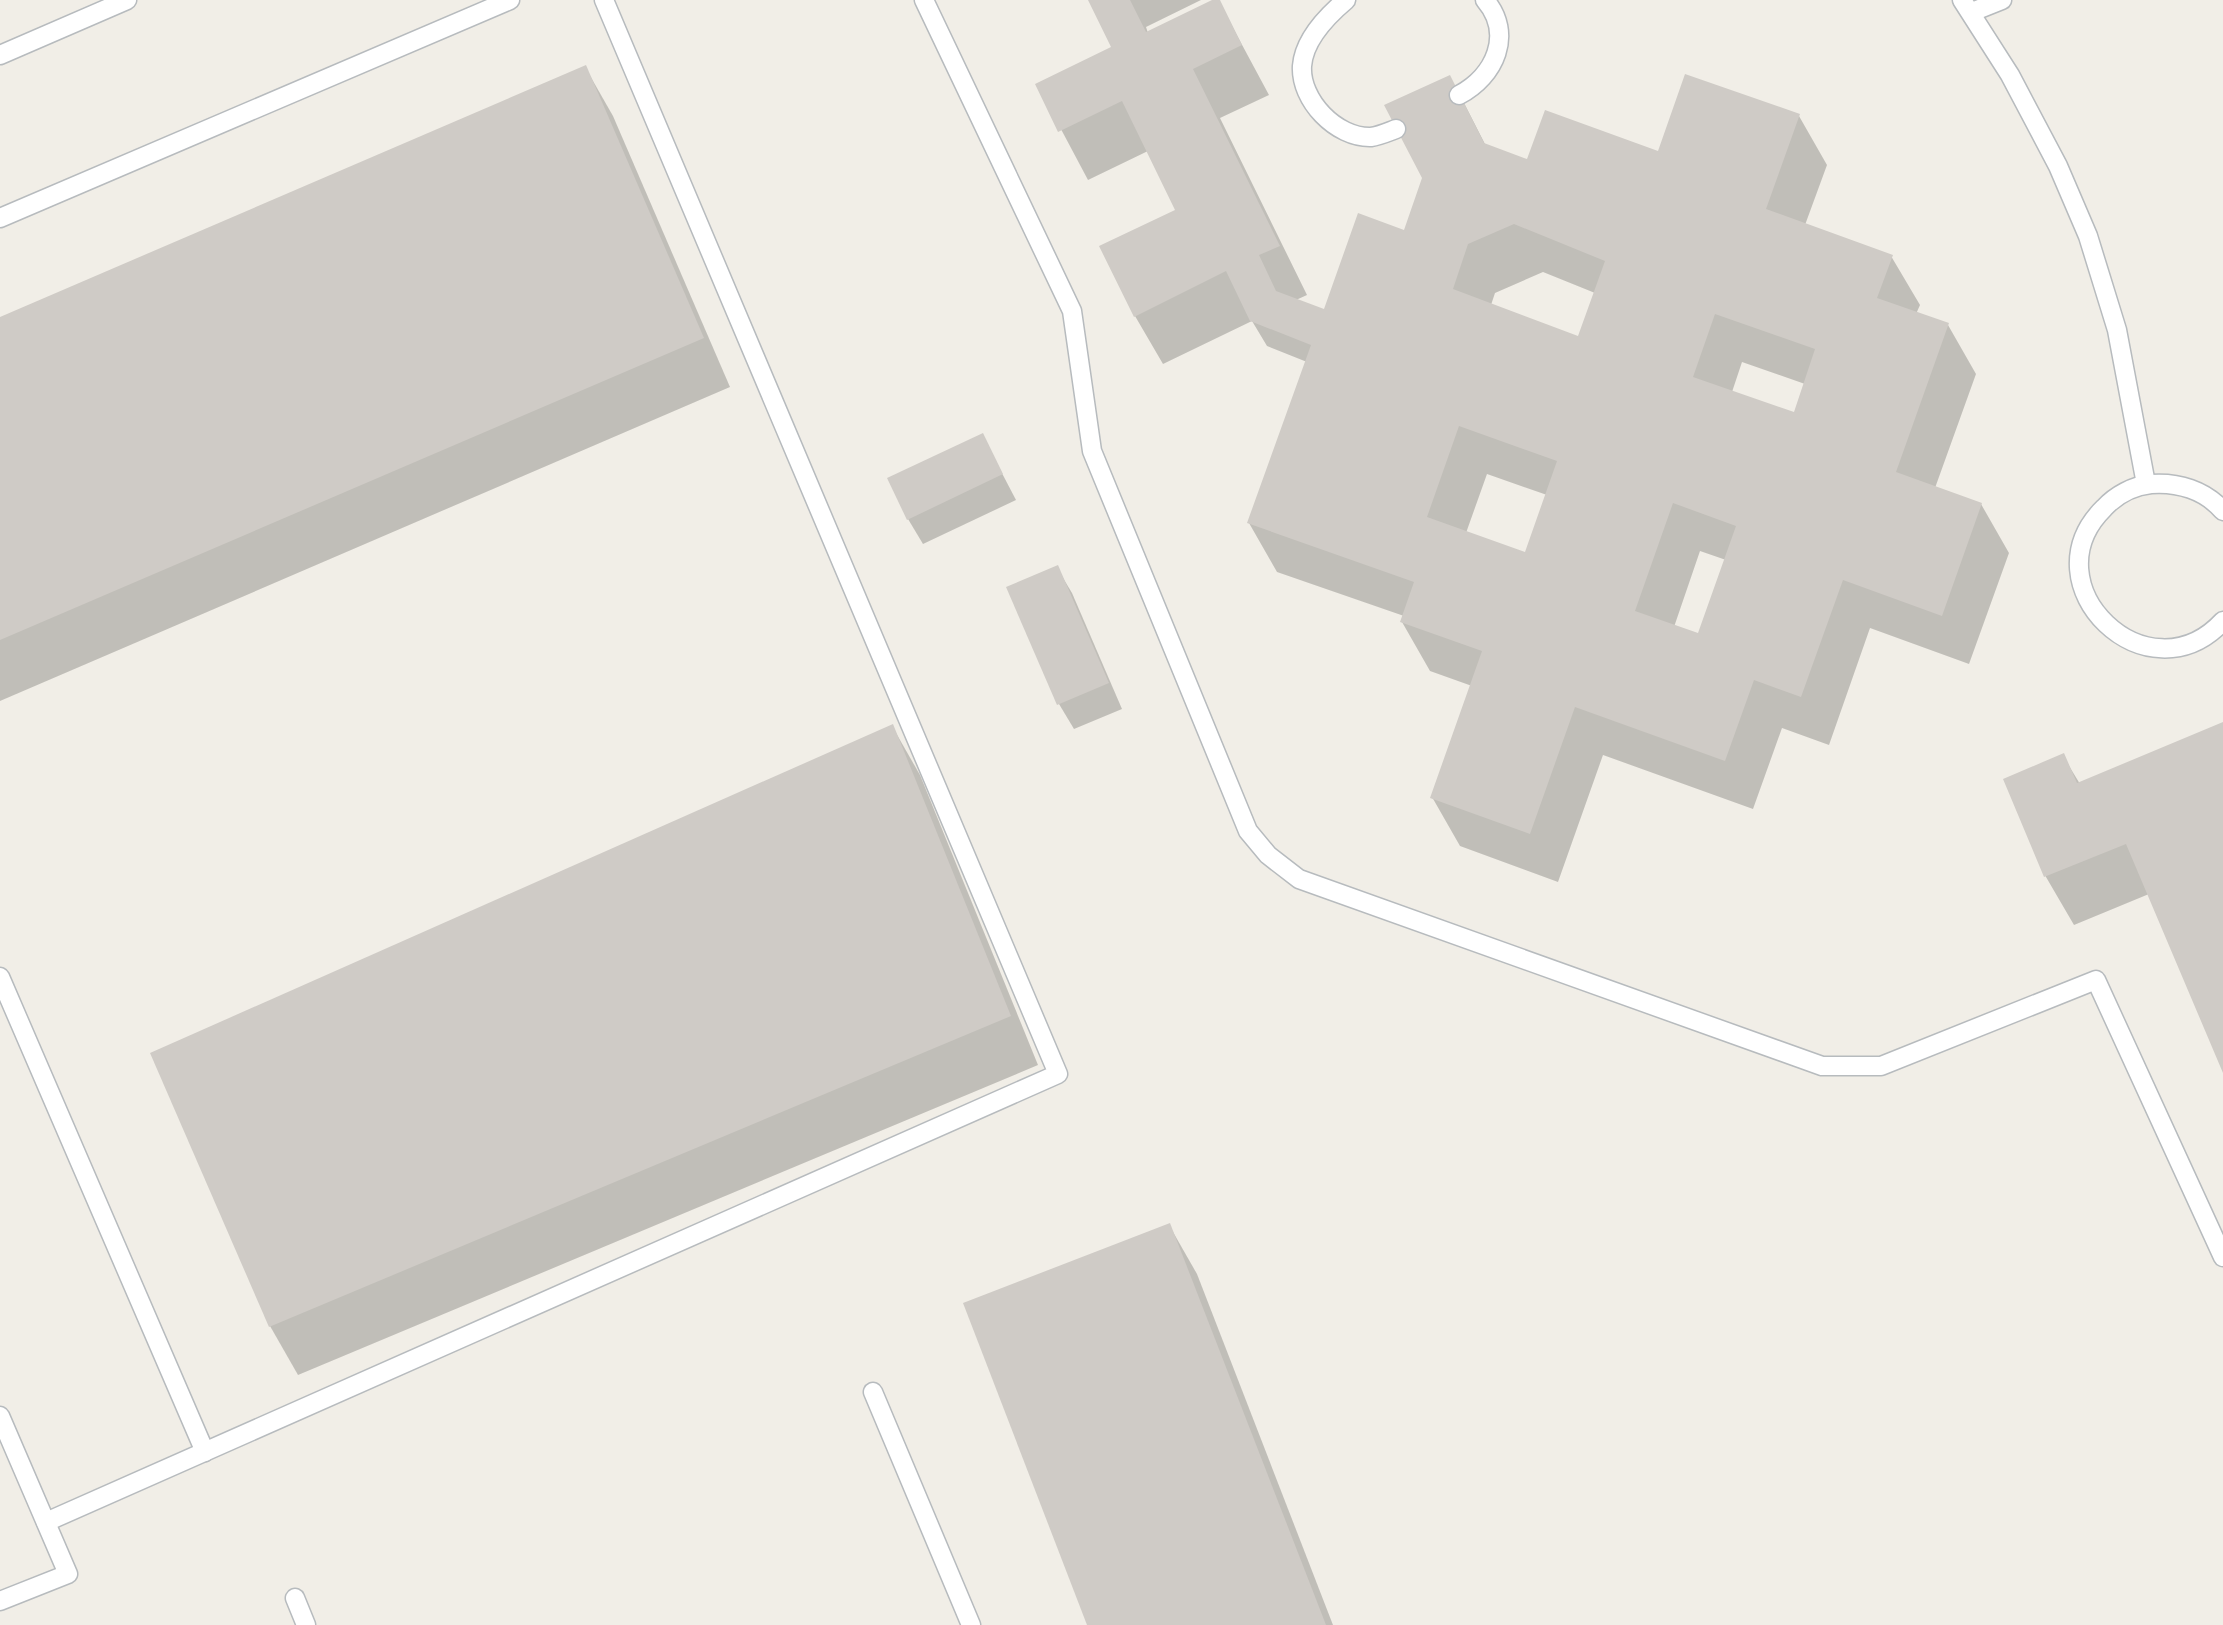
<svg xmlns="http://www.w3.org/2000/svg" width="2223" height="1625" font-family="Roboto,sans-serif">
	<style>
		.shadow { fill: #0003; fill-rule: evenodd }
		.building { fill: #cfcbc6; fill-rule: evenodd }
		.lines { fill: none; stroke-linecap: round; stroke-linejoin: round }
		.lane-casing { stroke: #b7bbbe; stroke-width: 21 }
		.lane { stroke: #fff; stroke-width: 18 }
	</style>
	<rect width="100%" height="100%" fill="#f1eee7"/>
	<g class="shadow">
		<path d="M1090,0h111l-55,27 2,6 70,-33 51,95 -49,23 87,177 -11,5 29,11 80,-79 59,-129 22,43 42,15 131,-8 140,-37 28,49 -22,60 86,31 29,49 -4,9 32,11 28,49 -41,114 46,16 28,49 -40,111 -99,-36 -41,117 -47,-17 -29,81 -150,-54 -45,127 -98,-36 -28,-49 40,-111 -42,-15 -28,-49 2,-6 -127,-44 -28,-49 58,-161 -40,-16 -15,-25 -89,43 -28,-48 42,-106 -29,-59 -60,29 -51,-96 76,-36zM1543,272l52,21 -16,45 -88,-33 4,-12zM1742,362l63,22 -10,30 -63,-22zM1487,474l60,21 -21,59 -60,-21zM1700,551l26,9 -27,76 -25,-9z"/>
		<path d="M585,67l28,49 117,271 -730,314v-382z"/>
		<path d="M982,435l34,65 -93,44 -15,-25z"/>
		<path d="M1057,568l15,25 50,116 -48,20 -15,-25 -50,-116z"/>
		<path d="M2223,724v345l-74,-175 -75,31 -28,-48 -41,-97 58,-24 17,28z"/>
		<path d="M892,726l28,49 118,290 -740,310 -28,-49z"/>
		<path d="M1169,1225l28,49 136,351h-244z"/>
	</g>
	<g class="building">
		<path d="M1088,0h42l16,32 66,-32h8l22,45 -49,24 87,177 -21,9 17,36 48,18 34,-96 46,17 18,-52 -38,-73 66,-30 34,68 43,16 18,-49 113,41 27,-77 115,40 -34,95 127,46 -16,43 72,25 -53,149 86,31 -40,113 -99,-36 -42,117 -47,-17 -29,81 -150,-54 -45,127 -100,-36 52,-147 -82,-29 14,-40 -167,-59 64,-178 -61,-24 -24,-50 -92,46 -35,-71 76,-36 -53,-109 -64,31 -23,-48 76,-37zM1514,224l91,37 -27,75 -125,-47 15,-45zM1715,314l100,35 -21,63 -101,-35zM1459,426l98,35 -32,91 -98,-35zM1673,503l63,23 -38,107 -63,-22z"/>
		<path d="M586,65l118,273 -704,302v-323z"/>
		<path d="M983,433l20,41 -96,46 -20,-42z"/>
		<path d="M1058,565l51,118 -52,22 -51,-118z"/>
		<path d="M2223,722v351l-97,-229 -82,33 -41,-98 61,-26 13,30z"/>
		<path d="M893,724l118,292 -742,311 -119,-274z"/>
		<path d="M1170,1223l156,402h-239l-124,-322z"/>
	</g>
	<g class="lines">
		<g class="lane-casing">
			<g id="lane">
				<path d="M924,0l148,311 20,140 156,380 20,24 31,24 523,187h59l215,-86 127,277"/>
				<path d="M1346,0c-19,16 -42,39 -44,66 -2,34 34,72 69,71 8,-1 17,-5 25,-8"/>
				<path d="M1962,0l48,75 48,91 30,70 29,94 29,154"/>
				<path d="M1972,12l30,-12"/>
				<path d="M0,55l127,-55"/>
				<path d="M1459,95c36,-19 55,-61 26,-95"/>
				<path d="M0,218l510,-218"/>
				<path d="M2223,511c-18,-21 -45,-29 -72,-27 -18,2 -35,11 -47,24 -78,77 44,194 119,113"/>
				<path d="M0,977l205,475"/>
				<path d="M873,1392l98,233"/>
				<path d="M0,1416l68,158 -68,27"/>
				<path d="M46,1522l1012,-448 -454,-1074"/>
				<path d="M295,1598l11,27"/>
			</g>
		</g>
		<use href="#lane" class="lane"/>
	</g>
</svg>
